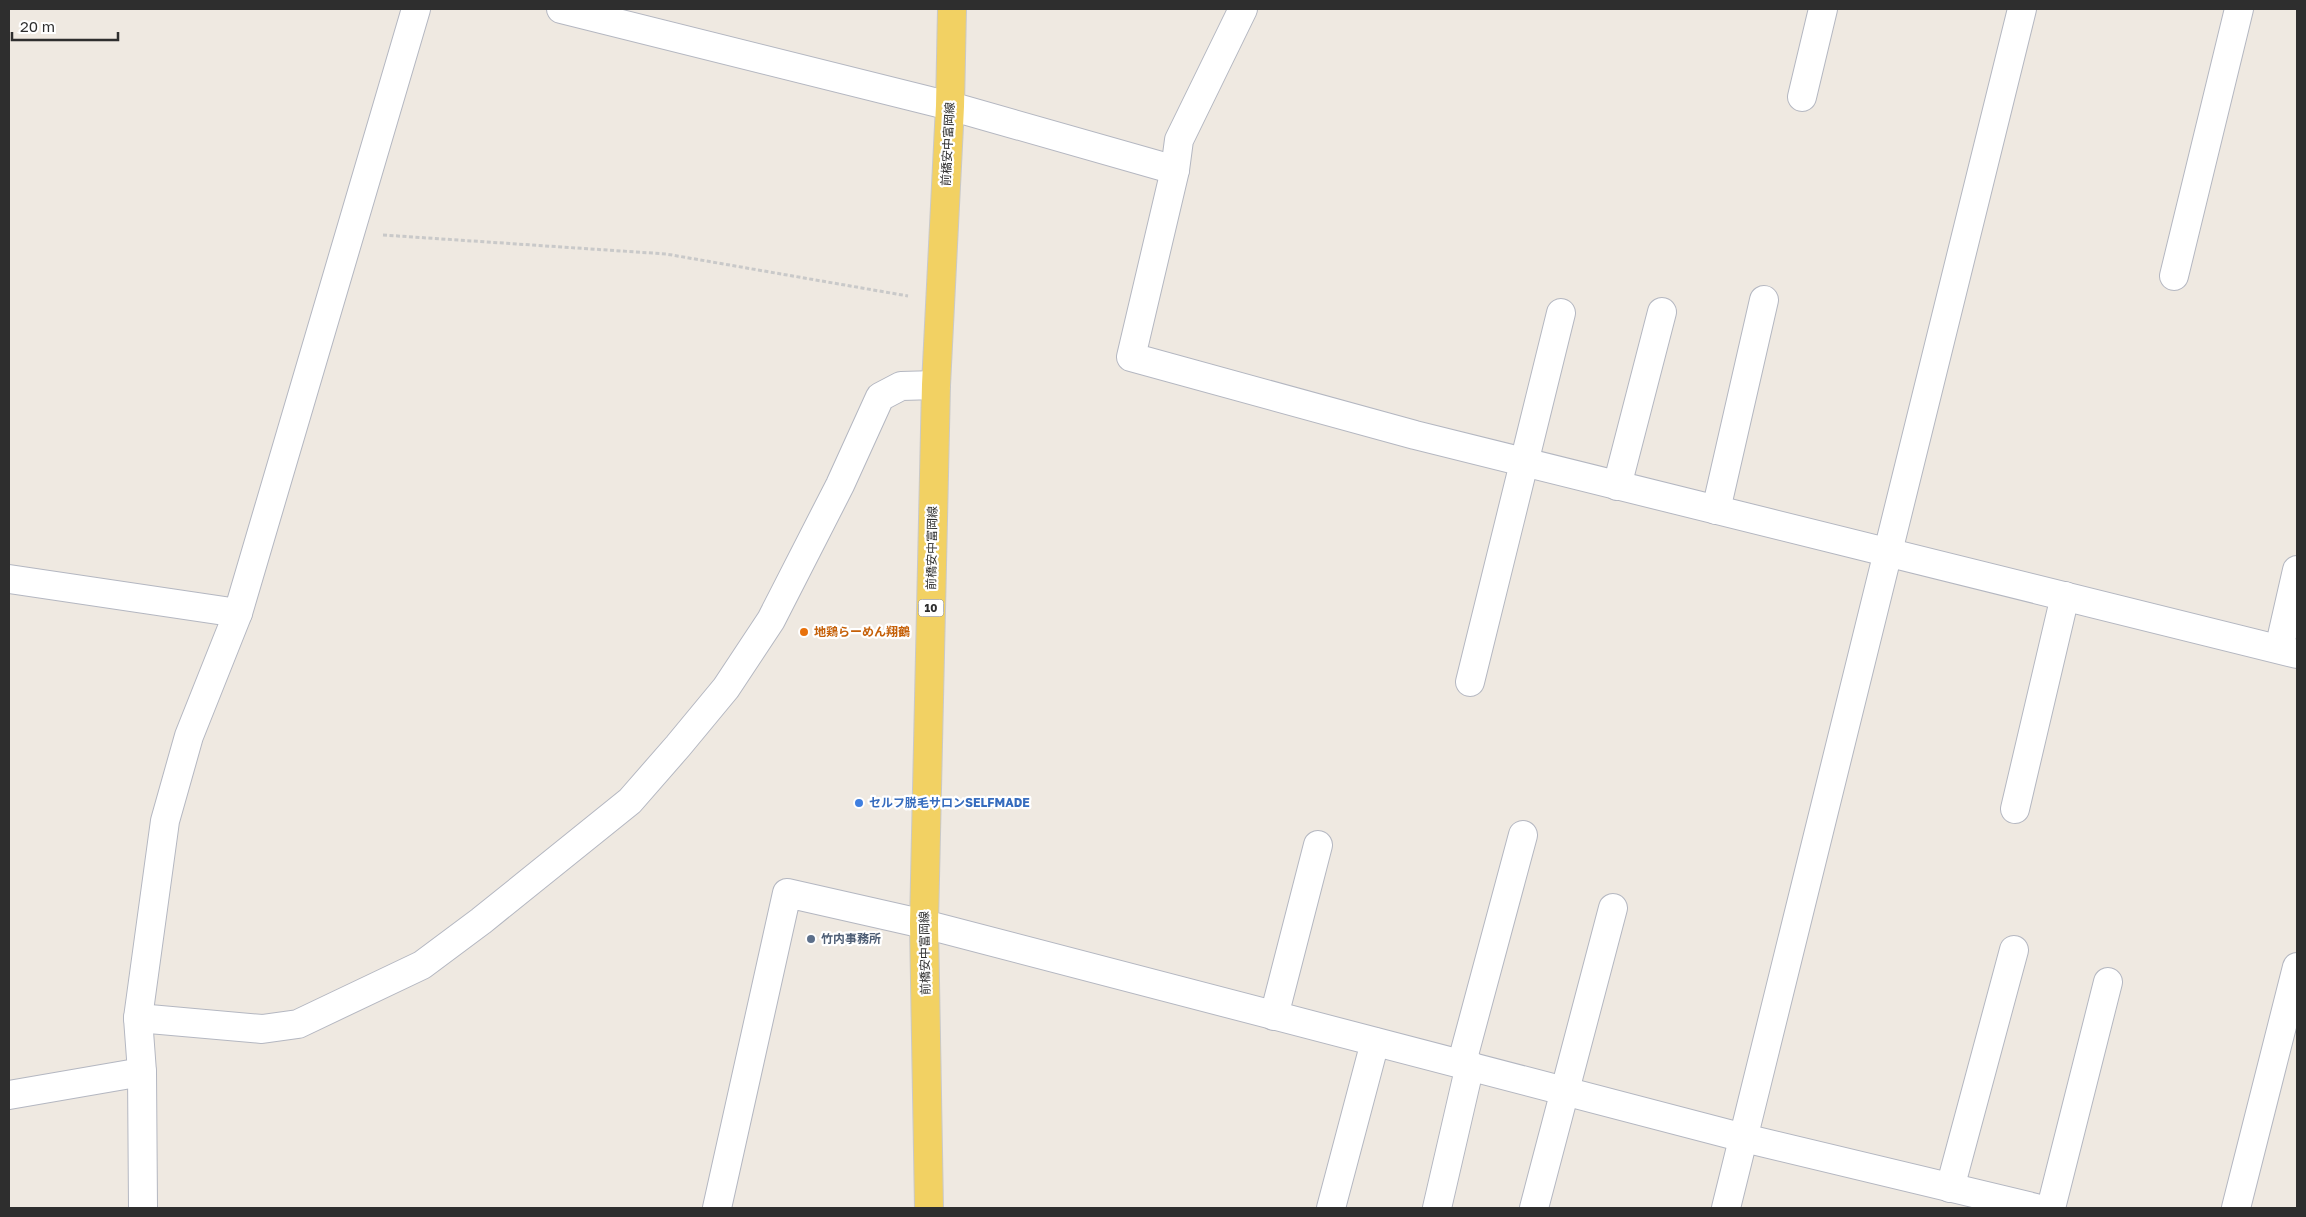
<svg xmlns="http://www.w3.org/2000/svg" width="2306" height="1217" font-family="'Golos Text','Noto Sans JP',sans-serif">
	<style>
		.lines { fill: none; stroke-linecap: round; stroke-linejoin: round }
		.minor-casing { stroke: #b4b7c1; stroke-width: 30 }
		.tertiary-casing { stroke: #b4b7c1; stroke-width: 30 }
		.primary-casing { stroke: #c9c9c9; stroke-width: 30 }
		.path { stroke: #c9c9c9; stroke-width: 3; stroke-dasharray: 4 2.5; stroke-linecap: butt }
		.minor { stroke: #fff; stroke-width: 28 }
		.tertiary { stroke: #fff; stroke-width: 28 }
		.primary { stroke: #f2d163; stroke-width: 28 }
		.food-dot { fill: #e8710a; stroke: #fff; stroke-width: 2 }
		.shop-dot { fill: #3f7fe0; stroke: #fff; stroke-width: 2 }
		.service-dot { fill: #5c6f8a; stroke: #fff; stroke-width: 2 }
		.labels { text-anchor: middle; stroke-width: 4.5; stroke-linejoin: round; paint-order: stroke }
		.shield { fill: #fff; stroke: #6d6d6d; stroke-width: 1 }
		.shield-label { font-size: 11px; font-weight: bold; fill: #2e2e2e }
		.street-label { font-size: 12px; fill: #2e2e2e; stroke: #fff }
		.food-label { font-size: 12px; font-weight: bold; fill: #c56008; stroke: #fff; text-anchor: start }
		.shop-label { font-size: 12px; font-weight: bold; fill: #366cbe; stroke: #fff; text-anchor: start }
		.service-label { font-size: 12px; font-weight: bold; fill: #4e5e75; stroke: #fff; text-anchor: start }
	</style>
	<rect width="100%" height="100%" fill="#efe9e1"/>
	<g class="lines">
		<g class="minor-casing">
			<g id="minor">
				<path d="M1243,9l-64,131 -4,30 -44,187 284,78 882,219"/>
				<path d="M1802,97l21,-88"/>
				<path d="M2174,276l65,-267"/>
				<path d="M1617,486l45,-174"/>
				<path d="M1716,510l48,-210"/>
				<path d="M9,579l229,34"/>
				<path d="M2279,649l18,-79"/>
				<path d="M1470,682l91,-369"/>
				<path d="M2015,809l50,-213"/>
				<path d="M1274,1016l44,-171"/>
				<path d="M1462,1062l61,-227"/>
				<path d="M9,1095l133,-23"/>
				<path d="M1950,1188l64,-238"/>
				<path d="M717,1208l70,-315 137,31 820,214 292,70"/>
				<path d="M1331,1208l44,-166"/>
				<path d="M1437,1208l33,-143"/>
				<path d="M1534,1208l79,-300"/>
				<path d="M1726,1208l296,-1199"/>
				<path d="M2051,1208l57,-226"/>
				<path d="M2236,1208l61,-241"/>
			</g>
		</g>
		<g class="tertiary-casing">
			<g id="tertiary">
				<path d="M561,9l389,97 225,64"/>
				<path d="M138,1018l124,11 36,-5 124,-59 59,-44 149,-120 48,-55 48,-58 45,-68 69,-135 40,-88 21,-11 35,-1"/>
				<path d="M143,1208l-1,-136 -4,-54 27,-197 24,-85 49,-123 178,-604"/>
			</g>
		</g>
		<g class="primary-casing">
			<path id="primary" d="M929,1208l-5,-284 12,-539 14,-279 2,-97"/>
		</g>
		<path class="path" d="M383,235l283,19 242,42"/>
		<use href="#minor" class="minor"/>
		<use href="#tertiary" class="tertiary"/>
		<use href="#primary" class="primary"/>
	</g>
	<circle class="food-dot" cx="804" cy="632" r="5"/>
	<circle class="shop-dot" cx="859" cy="803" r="5"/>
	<circle class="service-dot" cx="811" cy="939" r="5"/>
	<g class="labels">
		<rect class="shield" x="918.5" y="599.5" width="25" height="17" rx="4"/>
		<g class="shield-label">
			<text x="931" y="612">10</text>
		</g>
		<g class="street-label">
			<text transform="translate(948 144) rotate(-87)" y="4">前橋安中富岡線</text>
			<text transform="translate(932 548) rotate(-89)" y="4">前橋安中富岡線</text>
			<text transform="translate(925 953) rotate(-91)" y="4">前橋安中富岡線</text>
		</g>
		<g class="food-label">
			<text x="814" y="636">地鶏らーめん翔鶴</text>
		</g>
		<g class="shop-label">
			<text x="869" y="807">セルフ脱毛サロンSELFMADE</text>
		</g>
		<g class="service-label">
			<text x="821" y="943">竹内事務所</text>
		</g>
	</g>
	<rect width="2306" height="1217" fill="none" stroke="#2e2e2e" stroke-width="20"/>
	<path d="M12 32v8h106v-8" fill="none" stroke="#2e2e2e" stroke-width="2.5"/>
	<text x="20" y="32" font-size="15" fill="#2e2e2e" stroke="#ffffff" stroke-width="4" paint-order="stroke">20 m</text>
</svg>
